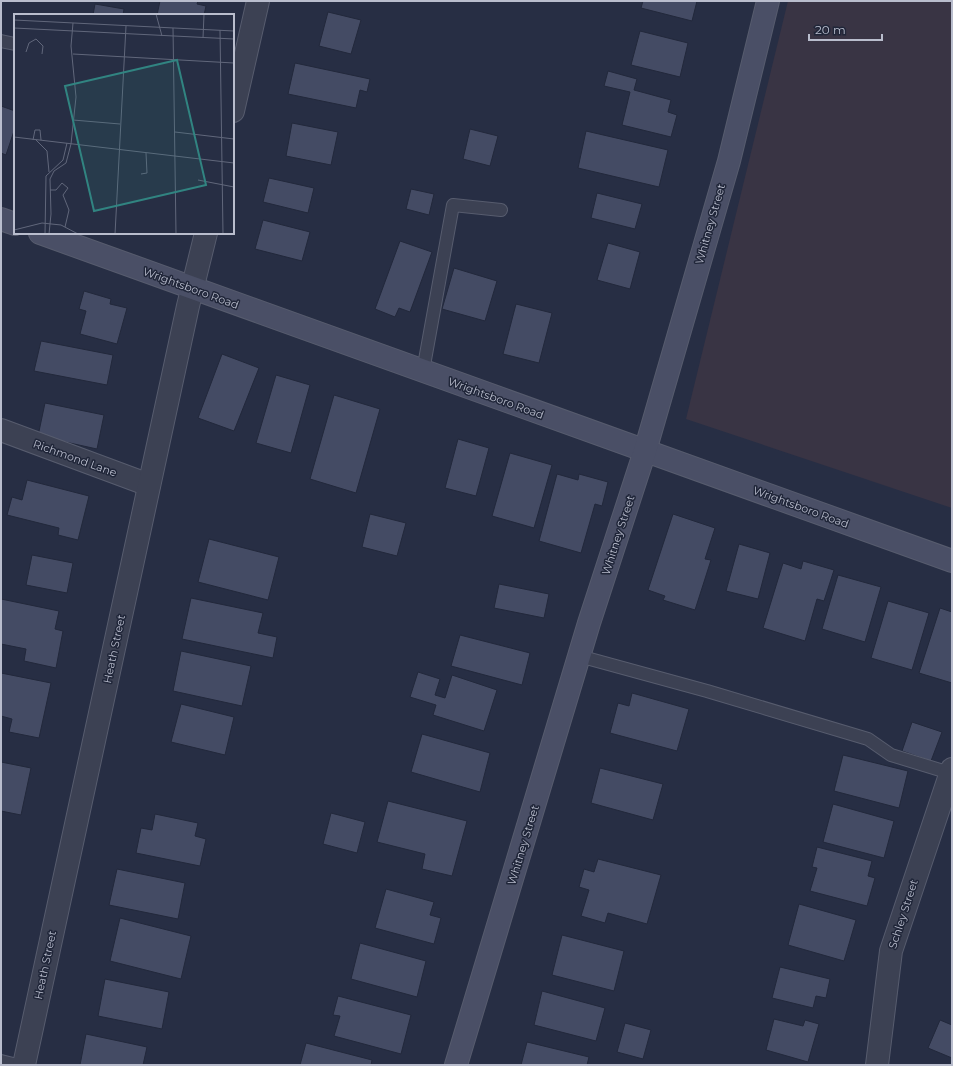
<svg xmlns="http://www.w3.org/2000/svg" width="953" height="1066" font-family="Montserrat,sans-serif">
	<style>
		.medical { fill: #393444 }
		.building { fill: #444b64; stroke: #22283b }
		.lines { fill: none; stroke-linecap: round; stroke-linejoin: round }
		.lane-casing { stroke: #575c6e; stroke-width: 14 }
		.street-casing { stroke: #575c6e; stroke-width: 24 }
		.secondary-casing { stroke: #575c6e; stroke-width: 24 }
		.lane { stroke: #3c4153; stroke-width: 12 }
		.street { stroke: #3c4153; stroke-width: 22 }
		.secondary { stroke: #4a4f66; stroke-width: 22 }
		.labels { text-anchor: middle; stroke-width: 3; stroke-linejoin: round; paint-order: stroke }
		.street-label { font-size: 11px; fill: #b9bdcd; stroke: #202639 }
		.inset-road { fill: none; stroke: #61677b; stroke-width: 1 }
		.view { fill: #318481; fill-opacity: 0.15; stroke: #318481; stroke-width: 2 }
		.inset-edge { fill: none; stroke: #b9bdcd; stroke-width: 2 }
	</style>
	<rect width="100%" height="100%" fill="#272e44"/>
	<path class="medical" d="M788,1h164v507l-266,-89z"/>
	<g class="building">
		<path d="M160,1h38l-1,3 9,2 -2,9h-47z"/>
		<path d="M643,1h54l-5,20 -51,-13z"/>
		<path d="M95,4l29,5 -1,6h-30z"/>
		<path d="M328,12l33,8 -10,34 -32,-8z"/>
		<path d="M640,31l48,12 -8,34 -49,-12z"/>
		<path d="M295,63l75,16 -3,13 -7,-2 -4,18 -68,-14z"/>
		<path d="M608,71l29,8 -3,11 37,10 -3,12 9,3 -6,22 -49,-12 8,-33 -26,-6z"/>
		<path d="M1,106l14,5v17l-9,27 -5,-2z"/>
		<path d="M292,123l46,9 -7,33 -45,-9z"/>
		<path d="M470,129l28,7 -8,30 -27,-7z"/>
		<path d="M586,131l82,19 -9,37 -81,-19z"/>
		<path d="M269,178l45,10 -6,25 -45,-11z"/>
		<path d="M411,189l23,5 -5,21 -23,-6z"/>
		<path d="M597,193l45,11 -7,25 -44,-11z"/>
		<path d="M263,220l47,12 -8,29 -47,-12z"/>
		<path d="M400,241l32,11 -22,60 -11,-4 -4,9 -20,-8z"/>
		<path d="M608,243l32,9 -10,37 -33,-9z"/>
		<path d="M454,268l43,13 -12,40 -43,-12z"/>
		<path d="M84,291l27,8 -1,5 17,4 -10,36 -37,-10 6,-23 -7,-2z"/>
		<path d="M516,304l36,9 -13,50 -36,-9z"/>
		<path d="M41,341l72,14 -6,30 -73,-14z"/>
		<path d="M222,354l37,14 -25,63 -36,-13z"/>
		<path d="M276,375l34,10 -19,68 -35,-10z"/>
		<path d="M334,395l46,14 -24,84 -46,-14z"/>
		<path d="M45,403l59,12 -7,34 -59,-13z"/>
		<path d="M458,439l31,9 -13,48 -31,-8z"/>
		<path d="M510,453l42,12 -18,63 -42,-12z"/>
		<path d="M557,474l21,6 1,-6 29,8 -6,24 -7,-2 -14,49 -42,-12z"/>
		<path d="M27,480l62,16 -11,44 -20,-5 1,-7 -52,-13 5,-18 10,3z"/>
		<path d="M370,514l36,9 -9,33 -35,-9z"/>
		<path d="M673,514l42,14 -10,31 6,1 -16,50 -32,-10 2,-4 -17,-6z"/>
		<path d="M209,539l70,18 -11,43 -70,-18z"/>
		<path d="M739,544l31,9 -12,46 -32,-8z"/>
		<path d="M32,555l41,8 -6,30 -41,-8z"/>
		<path d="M803,561l31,9 -10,31 -7,-2 -12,42 -42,-13 20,-65 18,6z"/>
		<path d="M838,575l43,12 -16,55 -43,-13z"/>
		<path d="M499,584l50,10 -5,24 -50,-10z"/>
		<path d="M191,598l72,15 -5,20 19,4 -4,21 -91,-19z"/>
		<path d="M1,599l58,12 -4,18 8,2 -7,37 -32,-7 2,-12 -25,-5z"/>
		<path d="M888,601l41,12 -17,57 -41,-12z"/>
		<path d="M940,608l12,4v71l-33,-10z"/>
		<path d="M460,635l70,18 -8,32 -71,-19z"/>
		<path d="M181,651l70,15 -9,40 -69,-15z"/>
		<path d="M418,672l22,7 -5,16 10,3 7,-23 45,15 -13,41 -51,-16 3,-10 -26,-8z"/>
		<path d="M1,673l50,10 -12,55 -30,-6 3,-13 -11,-3z"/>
		<path d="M632,693l57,16 -12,42 -67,-18 8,-30 11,3z"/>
		<path d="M181,704l53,13 -9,38 -54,-13z"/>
		<path d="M912,722l30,10 -11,29 -29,-10z"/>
		<path d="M422,734l68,19 -10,39 -69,-20z"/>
		<path d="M843,755l65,16 -9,37 -65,-17z"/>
		<path d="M1,762l30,6 -10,47 -20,-4z"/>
		<path d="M600,768l63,16 -10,36 -62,-17z"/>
		<path d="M388,801l79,20 -15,55 -30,-7 3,-15 -48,-12z"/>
		<path d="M833,804l61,17 -10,37 -61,-16z"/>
		<path d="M331,813l34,9 -8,31 -34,-9z"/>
		<path d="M155,814l43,9 -3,13 11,3 -6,27 -64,-13 5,-25 11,2z"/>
		<path d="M817,847l55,14 -4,15 7,2 -8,28 -57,-15 7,-23 -5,-1z"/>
		<path d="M598,859l63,16 -14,49 -39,-11 -3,10 -24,-7 8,-26 -10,-3 5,-18 10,3z"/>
		<path d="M117,869l68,14 -7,36 -69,-14z"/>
		<path d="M386,889l48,13 -4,13 11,3 -7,26 -59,-16z"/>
		<path d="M799,904l57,16 -12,41 -56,-16z"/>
		<path d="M120,918l71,18 -10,43 -71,-18z"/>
		<path d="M562,935l62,16 -10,40 -62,-16z"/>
		<path d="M360,943l66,18 -9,36 -66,-18z"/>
		<path d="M780,967l50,12 -4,19 -10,-2 -3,12 -41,-10z"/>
		<path d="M105,979l64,13 -7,37 -64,-13z"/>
		<path d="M542,991l63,17 -9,33 -62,-16z"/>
		<path d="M338,996l73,19 -10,39 -67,-18 6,-20 -7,-1z"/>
		<path d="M774,1019l29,7 2,-6 14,4 -11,38 -42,-12z"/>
		<path d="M940,1020l12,5v33l-24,-10z"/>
		<path d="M625,1023l26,7 -8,29 -26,-7z"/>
		<path d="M86,1034l61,13 -4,18h-63z"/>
		<path d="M527,1042l62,15 -2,8h-66z"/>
		<path d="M306,1043l66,17 -1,5h-71z"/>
	</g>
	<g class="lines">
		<g class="lane-casing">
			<g id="lane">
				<path d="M1,41l14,3"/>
				<path d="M423,371l30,-166 48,5"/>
				<path d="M579,656l128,35 161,48 23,16 59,18"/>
				<path d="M1,1061l16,4"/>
			</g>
		</g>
		<g class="street-casing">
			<g id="street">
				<path d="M233,111l25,-110"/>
				<path d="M1,430l148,55"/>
				<path d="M24,1065l164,-759 18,-73"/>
				<path d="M877,1065l14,-114 61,-182"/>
			</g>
		</g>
		<g class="secondary-casing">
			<g id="secondary">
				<path d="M1,219l14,5"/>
				<path d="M40,233l912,328"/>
				<path d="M456,1065l133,-442 56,-172 84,-290 39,-160"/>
			</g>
		</g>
		<use href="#lane" class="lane"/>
		<use href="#street" class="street"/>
		<use href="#secondary" class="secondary"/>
	</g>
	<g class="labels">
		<g class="street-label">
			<text transform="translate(710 224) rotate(-74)" y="4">Whitney Street</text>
			<text transform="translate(191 288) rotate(20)" y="4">Wrightsboro Road</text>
			<text transform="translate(496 398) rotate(20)" y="4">Wrightsboro Road</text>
			<text transform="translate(75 458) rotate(20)" y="4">Richmond Lane</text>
			<text transform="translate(801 507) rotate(20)" y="4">Wrightsboro Road</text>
			<text transform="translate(618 535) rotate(-72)" y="4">Whitney Street</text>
			<text transform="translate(114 649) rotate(-78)" y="4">Heath Street</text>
			<text transform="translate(523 845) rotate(-73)" y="4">Whitney Street</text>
			<text transform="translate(903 914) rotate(-72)" y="4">Schley Street</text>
			<text transform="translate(45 965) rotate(-78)" y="4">Heath Street</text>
		</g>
	</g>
	<g transform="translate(14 14)">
		<rect width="220" height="220" fill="#272e44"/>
		<path class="inset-road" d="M142,0l6,22M0,6l220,11M0,14l220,11M159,14l3,206M206,16l3,204M189,24l1,-24M12,38l3,-9 7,-4 7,7 -1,8M59,40l161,9M59,106l47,4M161,118l59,7M0,123l220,26M19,126l2,-10h5l1,10M22,126l11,11 2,21M127,160l6,-1 -1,-20M184,166l36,7M36,176h6l6,-7 6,5 -5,7 6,15 -4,17M0,216l28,-7 19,2 17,9M31,220l1,-58 17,-16 4,-17M35,220l2,-20 -1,-35 4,-8 12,-8 5,-19 5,-47 -5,-51 2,-23M101,220l11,-208"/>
		<path class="view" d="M163,46l29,125 -112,26 -29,-125z"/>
		<rect width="220" height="220" class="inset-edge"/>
	</g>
	<rect width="953" height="1066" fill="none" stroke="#b9bdcd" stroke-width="4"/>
	<path d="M809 34v6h73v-6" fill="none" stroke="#b9bdcd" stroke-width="2"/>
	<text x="815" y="34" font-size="12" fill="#b9bdcd" stroke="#202639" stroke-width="3" paint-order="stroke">20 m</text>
</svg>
